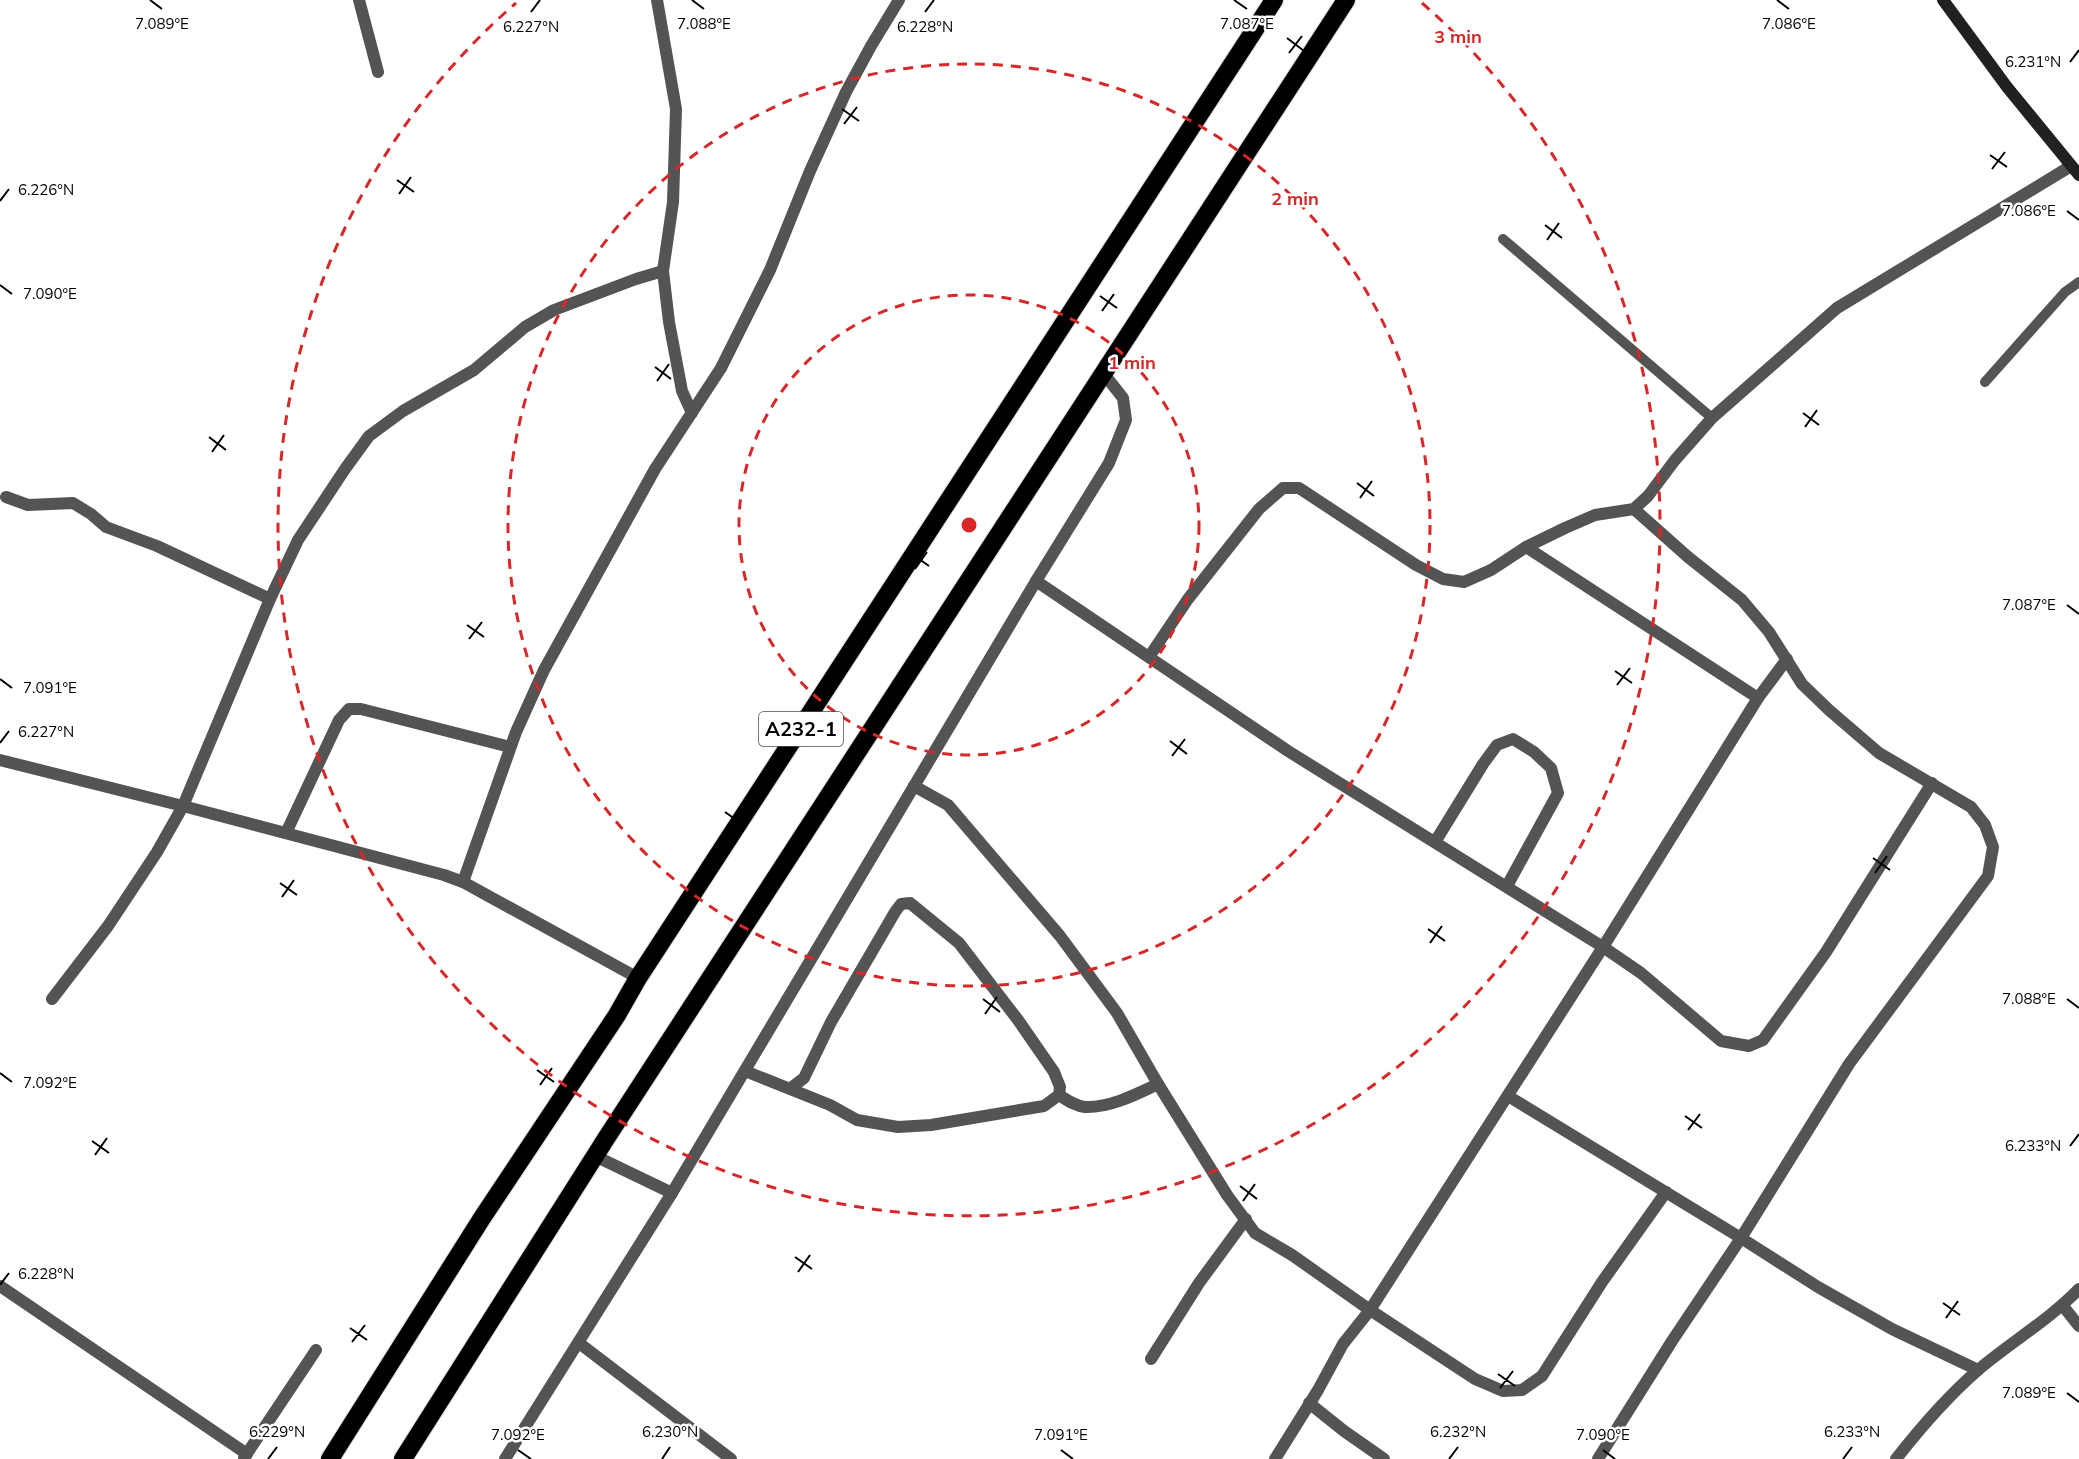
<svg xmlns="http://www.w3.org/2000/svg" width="2079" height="1459" font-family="Mulish,sans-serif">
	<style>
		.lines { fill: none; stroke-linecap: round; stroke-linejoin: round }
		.highway-casing { stroke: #dbdbdb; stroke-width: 20 }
		.lane { stroke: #545454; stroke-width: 10 }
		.street { stroke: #545454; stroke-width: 12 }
		.secondary { stroke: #212121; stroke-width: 12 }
		.highway { stroke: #000; stroke-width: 18 }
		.ticks { fill: none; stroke: #000; stroke-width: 2 }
		.ring { fill: none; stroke: #d62828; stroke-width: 3; stroke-dasharray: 10 8 }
		.labels { text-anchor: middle; stroke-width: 5; stroke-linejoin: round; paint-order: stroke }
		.shield { fill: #fff; stroke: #4c4c4c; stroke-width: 1.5 }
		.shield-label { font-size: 20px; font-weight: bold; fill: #000 }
		.ticks-label { font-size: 15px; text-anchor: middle; fill: #000; stroke: #fff; stroke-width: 5; stroke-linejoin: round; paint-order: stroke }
		.centre { fill: #d62828; stroke: #fff; stroke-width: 3 }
		.ring-label { font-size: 18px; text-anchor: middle; font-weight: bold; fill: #d62828; stroke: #fff; stroke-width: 5; stroke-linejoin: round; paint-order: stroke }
	</style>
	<rect width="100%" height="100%" fill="#fff"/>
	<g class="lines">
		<g class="highway-casing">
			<g id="highway">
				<path d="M330,1459l152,-241 135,-203 21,-37 636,-978"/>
				<path d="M403,1459l204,-322 739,-1137"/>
			</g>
		</g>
		<g class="lane">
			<path d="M1503,239l209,179"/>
			<path d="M1985,382l80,-90 14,-10"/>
		</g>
		<g class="street">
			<path d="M359,0l19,72"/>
			<path d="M657,0l19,109 -3,93 -10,69 6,51 13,69 10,22"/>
			<path d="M6,497l22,8 45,-2 18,11 15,13 51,19 113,53"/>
			<path d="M1526,547l232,151"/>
			<path d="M1036,581l252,170 315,196 38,26 80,68 28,5 14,-6 63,-88 106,-169"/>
			<path d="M1149,657l39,-58 71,-90 24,-21h16l117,77 27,14 21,3 27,-12 35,-23 39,-19 30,-13 39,-6 14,-13 27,-36 37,-42 125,-110 234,-142"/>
			<path d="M0,760l183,46 261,69 19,7 175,96"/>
			<path d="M914,786l34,19 112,131 57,77 41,71 69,111 28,38 37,22 78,55 105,69 28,12 19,-1 20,-14 60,-94 64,-90"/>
			<path d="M286,833l53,-113 10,-11h12l149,38"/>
			<path d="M1435,842l48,-78 14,-19 16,-6 21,13 17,16 7,25 -51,93"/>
			<path d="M463,882l53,-150 28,-62 111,-201 66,-101 49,-98 40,-99 36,-79 25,-46 28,-46"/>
			<path d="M52,999l56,-73 49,-74 26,-46 87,-207 28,-59 47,-71 24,-33 34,-25 71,-41 51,-43 29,-17 82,-31 27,-8"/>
			<path d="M745,1071l85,34 27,15 41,7 33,-2 113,-19 15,-11 1,-8 -6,-15 -36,-52 -59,-77 -49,-40 -9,1 -6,8 -64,110 -27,56 -13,10"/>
			<path d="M1059,1095c8,5 16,11 26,12 25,1 52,-13 73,-23"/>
			<path d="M1508,1096l233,142 77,49 74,42 86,41"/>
			<path d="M595,1156l77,37"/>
			<path d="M0,1286l247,168"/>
			<path d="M2063,1306l16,20"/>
			<path d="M579,1343l152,116"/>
			<path d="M1151,1359l48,-76 47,-64"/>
			<path d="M1309,1403l35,28 40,28"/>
			<path d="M244,1458l72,-108"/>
			<path d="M505,1459l167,-266 364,-612 73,-118 17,-43 -3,-22 -19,-24"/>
			<path d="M1275,1459l43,-69 25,-46 27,-34 233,-363 155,-249 29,-39"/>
			<path d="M1598,1459l74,-118 69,-103 108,-174 139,-188 5,-29 -8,-22 -14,-18 -92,-54 -50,-43 -27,-26 -33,-52 -27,-32 -54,-43 -54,-48"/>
			<path d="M1896,1459c25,-32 51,-62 82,-89 33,-28 71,-50 101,-81"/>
		</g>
		<path class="secondary" d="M1943,0l64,87 72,88"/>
		<use href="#highway" class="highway"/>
	</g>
	<path class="ticks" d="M150,0l12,9M692,0l12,9M1234,0l13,9M1777,0l12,9M531,12l9,-12M925,12l9,-12M1287,38l17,13M1289,53l13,-17M2070,62l9,-12M842,109l17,12M844,124l13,-17M1990,155l17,12M1992,169l13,-17M397,180l17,12M399,194l12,-17M0,201l9,-12M2067,211l12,9M1545,225l17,13M1547,240l12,-17M0,285l12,9M1100,296l17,12M1102,311l12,-17M655,367l16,12M657,381l12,-17M1803,413l16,12M1805,427l12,-17M209,437l17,13M212,452l12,-17M1357,483l17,13M1360,498l12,-17M912,554l17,12M915,569l12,-17M2067,605l12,9M467,625l17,12M469,639l13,-17M1615,671l17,12M0,679l12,9M1617,685l13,-17M1170,741l17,13M0,743l9,-12M1172,756l13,-17M725,812l17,12M727,827l13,-17M1873,858l17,12M1875,873l12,-17M280,883l17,12M282,897l12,-17M1428,929l17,12M1430,943l12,-17M983,999l17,13M2067,999l12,9M985,1014l12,-17M537,1070l17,12M0,1073l12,9M540,1085l12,-17M1685,1116l17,12M1688,1130l12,-16M92,1141l17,12M2070,1146l9,-12M95,1155l12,-17M1240,1186l17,13M1243,1201l12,-17M795,1257l17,12M798,1272l12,-17M0,1285l9,-12M1943,1303l17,12M1946,1318l12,-17M350,1328l17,12M352,1342l13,-17M1498,1374l17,12M1500,1388l13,-17M2067,1393l12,9M518,1450l13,9M1061,1450l12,9M1603,1450l12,9M268,1459l9,-12M662,1459l8,-12M1449,1459l9,-12M1843,1459l9,-12"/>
	<g class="ring">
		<circle cx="969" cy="525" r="230"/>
		<circle cx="969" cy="525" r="461"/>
		<path d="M1422 3A691 691 0 1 1 516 3"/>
	</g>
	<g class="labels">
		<rect class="shield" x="759" y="712" width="84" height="34" rx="4.5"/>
		<g class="shield-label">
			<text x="801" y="736">A232-1</text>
		</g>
	</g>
	<g class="ticks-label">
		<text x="162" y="29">7.089°E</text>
		<text x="1247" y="29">7.087°E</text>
		<text x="1789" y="29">7.086°E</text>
		<text x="704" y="29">7.088°E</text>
		<text x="531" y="32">6.227°N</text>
		<text x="925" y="32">6.228°N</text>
		<text x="2033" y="67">6.231°N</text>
		<text x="46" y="195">6.226°N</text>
		<text x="2029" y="216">7.086°E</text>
		<text x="50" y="299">7.090°E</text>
		<text x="2029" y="610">7.087°E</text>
		<text x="50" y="693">7.091°E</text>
		<text x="46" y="737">6.227°N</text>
		<text x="2029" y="1004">7.088°E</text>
		<text x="50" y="1088">7.092°E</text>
		<text x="2033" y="1151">6.233°N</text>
		<text x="46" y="1279">6.228°N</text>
		<text x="2029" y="1398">7.089°E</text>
		<text x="277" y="1437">6.229°N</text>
		<text x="670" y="1437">6.230°N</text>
		<text x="1458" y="1437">6.232°N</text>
		<text x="1852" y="1437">6.233°N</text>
		<text x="518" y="1440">7.092°E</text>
		<text x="1061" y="1440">7.091°E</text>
		<text x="1603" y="1440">7.090°E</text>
	</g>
	<circle cx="969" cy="525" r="9" class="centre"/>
	<g class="ring-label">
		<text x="1458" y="43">3 min</text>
		<text x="1295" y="205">2 min</text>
		<text x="1132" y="369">1 min</text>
	</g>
</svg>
